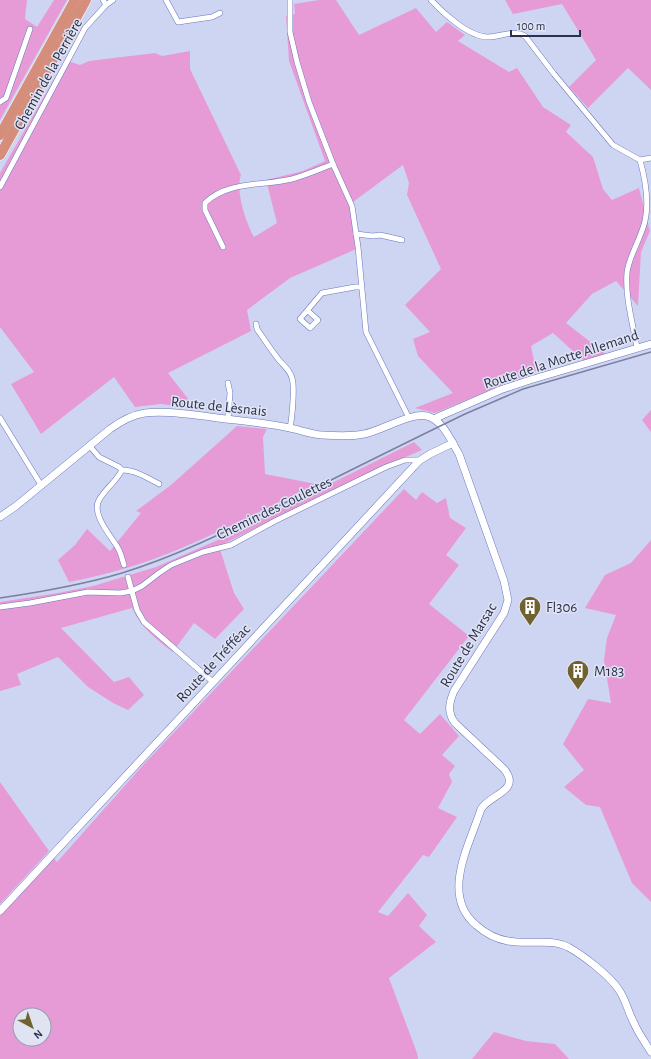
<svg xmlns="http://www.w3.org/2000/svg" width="651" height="1059" font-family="'Alegreya Sans',sans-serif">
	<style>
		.green { fill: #e79bd6; fill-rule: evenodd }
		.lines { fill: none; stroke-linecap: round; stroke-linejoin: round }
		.street-casing { stroke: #6a77bb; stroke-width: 6 }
		.secondary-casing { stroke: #6a77bb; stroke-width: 8 }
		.highway-casing { stroke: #fff; stroke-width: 11 }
		.street { stroke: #fff; stroke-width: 5 }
		.secondary { stroke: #fff; stroke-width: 7 }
		.highway { stroke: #d58e7c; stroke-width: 10 }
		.rail { stroke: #7a809e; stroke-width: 1.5 }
		.labels { text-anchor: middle; stroke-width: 3; stroke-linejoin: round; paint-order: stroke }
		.street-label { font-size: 15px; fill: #2b304e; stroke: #dfe3f2 }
		.poi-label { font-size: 15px; fill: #2b304e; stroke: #dfe3f2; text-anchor: start }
	</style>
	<rect width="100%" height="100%" fill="#ced5f3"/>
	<g class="green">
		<path d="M0,0h27l-2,19 12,8 17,-27h13l-67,120z"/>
		<path d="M319,0h17l23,35 57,-27 20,24 11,-10 18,13 -7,6 51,31 8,-4 26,39 28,18 -5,7 27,25 10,32 9,11 27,-12 11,43 -9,21 -3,54 -22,-25 -24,13 -26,29 40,31 -22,7 -31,-28 -22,13 5,25 -101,42 -20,-5 38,-15 -35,-37 -5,-17 17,-7 -25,-27 36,-36 -34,-74 2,-12 -6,-18 -50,37 8,45 -71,31 -43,32 4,21 -83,42 28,36 -35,-5 -26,3 -21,-30 -73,57 -30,-50 23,-12 -34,-45v-154l65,-113 15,5 9,-4 66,-8 7,3 28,-5v18l51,106c-6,16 5,47 13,62l23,-14 -11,-43 37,-9 22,-10 -36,-100 -3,-45 9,-2 -1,-10z"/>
		<path d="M505,0h146v90l-23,-22 -40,40 -19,-21 27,-27 -34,-56 -49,10z"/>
		<path d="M651,410v22l-9,-12z"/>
		<path d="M237,426l30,3 -4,8 2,37 51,10c-46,22 -91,46 -139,66 -34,14 -71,25 -108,32l-11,-22 17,-15 12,-16 23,22 31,-38 -5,-2 35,-26z"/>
		<path d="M414,442l8,8 -42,18 -161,78 15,47 10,16 -29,30 -21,-16 -21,29c-17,-12 -33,-26 -41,-44l-71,20 53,54 15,-5 15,18 -16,15 -15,-7 -25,-16 -30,-30 -41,17 4,11 -21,6v-89l58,-9 35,-7 63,-19 64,-28z"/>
		<path d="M404,489l12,11 6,-8 15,11 9,-5 4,20 16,10 -20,27 13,10 -30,39 40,32 -65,84 16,14 20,-20 19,22 -17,19 13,11 -6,8 3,8 -14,26 19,9 -28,40 -6,-2 -45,57 10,4 20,-23 19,22 -8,11 17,16 -47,36 28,75 1,6h-418v-143l54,-58 3,4 87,-98zM20,1015h24v24h-24z"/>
		<path d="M651,540v362l-19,-19 -32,-76 -14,-2 -22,-18 20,-17 -21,-26 25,-45 23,4 -7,-43 3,-22 9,-23 -31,-7 20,-33 26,-12z"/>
		<path d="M0,782l49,69 -49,53z"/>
		<path d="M494,1032l32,9 29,3 14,15h-97z"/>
	</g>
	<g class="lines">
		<g class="street-casing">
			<g id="street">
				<path d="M103,0l3,5"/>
				<path d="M166,0l12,22 34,-5 8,-4"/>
				<path d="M290,0v32l7,30 12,40 24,62 19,42 6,41 8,85 43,86"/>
				<path d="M431,0c12,13 38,37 57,37 13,0 25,-8 37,-1l29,38 59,71 27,15c5,18 9,43 5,61 -3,15 -17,37 -18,52 -2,25 6,51 10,75"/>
				<path d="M0,102l6,-4 24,-69"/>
				<path d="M640,160l11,-2"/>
				<path d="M0,187l85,-159 21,-23 7,-5"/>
				<path d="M356,234l17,2 7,-1 22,5"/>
				<path d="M223,247l-18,-37v-7c22,-22 58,-17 87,-24 14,-4 28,-10 41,-15"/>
				<path d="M308,311l10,9 -8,8 -10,-9 22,-26 33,-6h6"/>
				<path d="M256,324l1,5c7,10 14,21 22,31 5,6 11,10 13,18 3,9 0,40 -2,50"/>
				<path d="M228,383l2,10 -2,26"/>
				<path d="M0,418l41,67"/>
				<path d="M89,445l10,12 20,10 3,3c-6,12 -17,19 -23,30 -8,14 12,36 19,48 3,5 4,11 6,17"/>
				<path d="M122,470c13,0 26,8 37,14"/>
				<path d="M128,577l9,33 7,12 69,60"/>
				<path d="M0,607l30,-4 58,-11 32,1 12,-2 10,-5 17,-13 12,-8 32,-13 28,-7 44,-24 111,-54 19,-7h12l2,1"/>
			</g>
		</g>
		<g class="secondary-casing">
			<g id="secondary">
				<path d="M435,419l3,-2 62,-27 30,-10 121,-36"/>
				<path d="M0,517l16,-11 94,-77c11,-8 22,-14 35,-16 20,-3 53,2 73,5 24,3 48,5 72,10 10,2 21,6 32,7 14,1 28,2 42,-1 17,-3 47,-22 63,-18 16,4 24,25 32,38l45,127 4,19 -4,13 -50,78c-5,12 -7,21 1,32l49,46c18,22 -14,25 -23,40 -11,35 -41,86 -5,116 9,8 20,14 32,16 20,4 42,-3 60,6 15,8 42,29 51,43 7,10 9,22 15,33 4,10 11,19 17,29"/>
				<path d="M0,911l419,-450 11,-7 23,-11"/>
			</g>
		</g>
		<g class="highway-casing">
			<g id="highway">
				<path d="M0,135l75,-135"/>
				<path d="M0,155l86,-155"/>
			</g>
		</g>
		<use href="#street" class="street"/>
		<use href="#secondary" class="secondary"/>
		<use href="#highway" class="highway"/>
		<path class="rail" d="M0,598c41,-6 82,-13 122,-25 61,-19 117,-48 175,-76 56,-28 112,-56 168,-83l58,-25 128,-37"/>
	</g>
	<defs>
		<g id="building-pin" transform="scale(1.15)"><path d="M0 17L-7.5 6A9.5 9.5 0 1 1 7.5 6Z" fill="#6f622f" stroke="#dfe3f2"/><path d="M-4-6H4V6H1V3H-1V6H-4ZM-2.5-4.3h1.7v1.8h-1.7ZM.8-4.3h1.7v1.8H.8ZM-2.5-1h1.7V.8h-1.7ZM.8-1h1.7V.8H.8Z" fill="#fff"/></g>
	</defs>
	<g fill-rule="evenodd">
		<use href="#building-pin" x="530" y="607"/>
		<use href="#building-pin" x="578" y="671"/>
	</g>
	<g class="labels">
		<g class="street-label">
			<text transform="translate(48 74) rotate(-61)" y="5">Chemin de la Perrière</text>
			<text transform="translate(561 359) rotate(-18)" y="5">Route de la Motte Allemand</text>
			<text transform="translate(219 406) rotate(6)" y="5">Route de Lèsnais</text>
			<text transform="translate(274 508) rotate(-26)" y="5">Chemin des Coulettes</text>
			<text transform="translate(468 645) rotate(-59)" y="5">Route de Marsac</text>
			<text transform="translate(213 663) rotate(-47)" y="5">Route de Tréfféac</text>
		</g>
		<g class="poi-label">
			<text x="546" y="612">Fl306</text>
			<text x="594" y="676">M183</text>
		</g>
	</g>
	<g transform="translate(32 1027) rotate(140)"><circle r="19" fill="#dfe3f2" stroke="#979bb0"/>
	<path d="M0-3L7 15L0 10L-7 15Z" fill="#6f622f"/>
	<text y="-6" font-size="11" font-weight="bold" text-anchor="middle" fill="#2b304e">N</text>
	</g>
	<path d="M511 30v6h69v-6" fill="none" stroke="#2b304e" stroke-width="2"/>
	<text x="517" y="30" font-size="12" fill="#2b304e" stroke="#dfe3f2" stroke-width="3" paint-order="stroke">100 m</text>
</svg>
